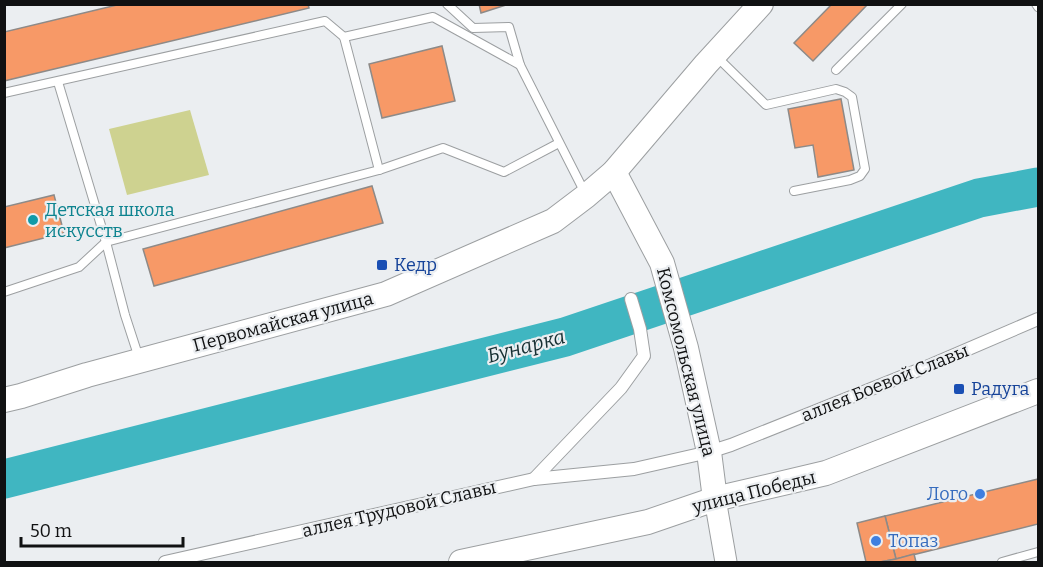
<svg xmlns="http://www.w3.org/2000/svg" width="1043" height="567" font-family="Bitter,serif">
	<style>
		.green { fill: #ced290 }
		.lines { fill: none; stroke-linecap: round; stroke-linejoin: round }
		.river { stroke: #40b6c1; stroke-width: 39 }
		.building { fill: #f79967; stroke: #8d8a88; stroke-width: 1.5 }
		.service-casing { stroke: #9c9fa1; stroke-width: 10 }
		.pedestrian-casing { stroke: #9c9fa1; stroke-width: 14 }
		.tertiary-casing { stroke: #9c9fa1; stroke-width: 23 }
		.secondary-casing { stroke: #9c9fa1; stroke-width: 26 }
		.service { stroke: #fff; stroke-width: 8 }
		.pedestrian { stroke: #fff; stroke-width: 12 }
		.tertiary { stroke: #fff; stroke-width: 21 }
		.secondary { stroke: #fff; stroke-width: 24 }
		.culture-dot { fill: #0f9aa8; stroke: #ebeef1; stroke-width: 2 }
		.transit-dot { fill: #1a4fb4; stroke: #ebeef1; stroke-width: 2 }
		.shop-dot { fill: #3f7fe0; stroke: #ebeef1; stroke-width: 2 }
		.labels { text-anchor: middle; stroke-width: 4.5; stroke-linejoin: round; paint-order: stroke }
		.culture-label { font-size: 18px; fill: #0d838f; stroke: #ebeef1; text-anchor: start }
		.transit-label { font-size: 18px; fill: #164399; stroke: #ebeef1; text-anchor: start }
		.street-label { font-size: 18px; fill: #101112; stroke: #ebeef1 }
		.shop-label { font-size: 18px; fill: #366cbe; stroke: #ebeef1; text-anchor: end }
		.water-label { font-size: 20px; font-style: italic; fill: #173033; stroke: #ebeef1 }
	</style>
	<rect width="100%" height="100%" fill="#ebeef1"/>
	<path class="green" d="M190,110l19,65 -82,20 -18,-66z"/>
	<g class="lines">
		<path class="river" d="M4,479l561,-142 414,-139 59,-11"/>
	</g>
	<g class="building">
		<path d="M121,4h187l1,4 -305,73v-49z"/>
		<path d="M479,4h30l-28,9z"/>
		<path d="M832,4h36l-55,57 -19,-18z"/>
		<path d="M442,46l13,55 -73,17 -13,-54z"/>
		<path d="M841,99l13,71 -36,7 -5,-32 -18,3 -7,-39z"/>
		<path d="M372,186l11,37 -229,63 -11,-37z"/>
		<path d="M54,195l10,38 -60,15v-41z"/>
		<path d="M1038,479v45l-142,35 -11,-43z"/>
		<path d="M885,516l11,43 -16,3h-14l-9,-39z"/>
		<path d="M914,554l2,8h-36l16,-3z"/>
	</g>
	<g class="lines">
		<g class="service-casing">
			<g id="service">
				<path d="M447,4l26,24 36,-1 11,38 65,128"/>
				<path d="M1036,4l2,3"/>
				<path d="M344,37l89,-20 87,48"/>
				<path d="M717,57l49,48 70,-16 9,3 7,5 13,72 -5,7 -10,4 -56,11"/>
				<path d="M836,70l66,-66"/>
				<path d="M58,82l48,160 19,73 14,43"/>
				<path d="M4,93l321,-72 19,16 35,133"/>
				<path d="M4,292l75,-25 27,-25 273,-72 64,-22 61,24 55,-29"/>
				<path d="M1002,562l36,-10"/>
			</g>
		</g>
		<g class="pedestrian-casing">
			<g id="pedestrian">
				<path d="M534,479l87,-91 23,-32 -4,-27 -9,-30"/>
				<path d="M165,562l369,-83 100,-10 75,-17 22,-7 200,-80 107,-46"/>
			</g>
		</g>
		<g class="tertiary-casing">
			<path id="tertiary" d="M715,499l11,63"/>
		</g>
		<g class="secondary-casing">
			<g id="secondary">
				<path d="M614,172l48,91 24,85 23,104 6,47"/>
				<path d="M4,400l17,-4 66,-21 299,-81 167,-73 33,-25 28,-24 92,-108 55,-60"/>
				<path d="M461,562l187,-40 67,-23 111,-26 212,-82"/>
			</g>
		</g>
		<use href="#service" class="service"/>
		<use href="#pedestrian" class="pedestrian"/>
		<use href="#tertiary" class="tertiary"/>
		<use href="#secondary" class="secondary"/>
	</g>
	<circle class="culture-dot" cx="33" cy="220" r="6"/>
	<g class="transit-dot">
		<rect x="376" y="259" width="12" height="12" rx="3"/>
		<rect x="953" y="383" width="12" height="12" rx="3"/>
	</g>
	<g class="shop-dot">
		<circle cx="980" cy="494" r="6"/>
		<circle cx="876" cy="541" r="6"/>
	</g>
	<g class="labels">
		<g class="culture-label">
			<text x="45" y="216">Детская школа<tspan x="45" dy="21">искусств</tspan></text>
		</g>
		<g class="transit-label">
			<text x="394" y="271">Кедр</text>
			<text x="971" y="395">Радуга</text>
		</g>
		<g class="street-label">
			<text transform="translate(283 322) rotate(-15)" y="6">Первомайская улица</text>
			<text transform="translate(686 362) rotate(76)" y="6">Комсомольская улица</text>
			<text transform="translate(885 383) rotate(-22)" y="6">аллея Боевой Славы</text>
			<text transform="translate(754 492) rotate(-14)" y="6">улица Победы</text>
			<text transform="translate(399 509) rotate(-13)" y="6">аллея Трудовой Славы</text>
		</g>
		<g class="shop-label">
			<text x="968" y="500">Лого</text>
			<text x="888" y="547" text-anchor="start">Топаз</text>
		</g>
		<g class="water-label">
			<text transform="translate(526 346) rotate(-15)" y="7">Бунарка</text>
		</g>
	</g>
	<rect width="1043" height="567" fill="none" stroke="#101112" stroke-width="12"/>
	<path d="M21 537v9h162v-9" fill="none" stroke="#101112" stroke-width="3"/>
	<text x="30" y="537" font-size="18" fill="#101112" stroke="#ebeef1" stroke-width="4.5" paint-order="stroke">50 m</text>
</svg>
